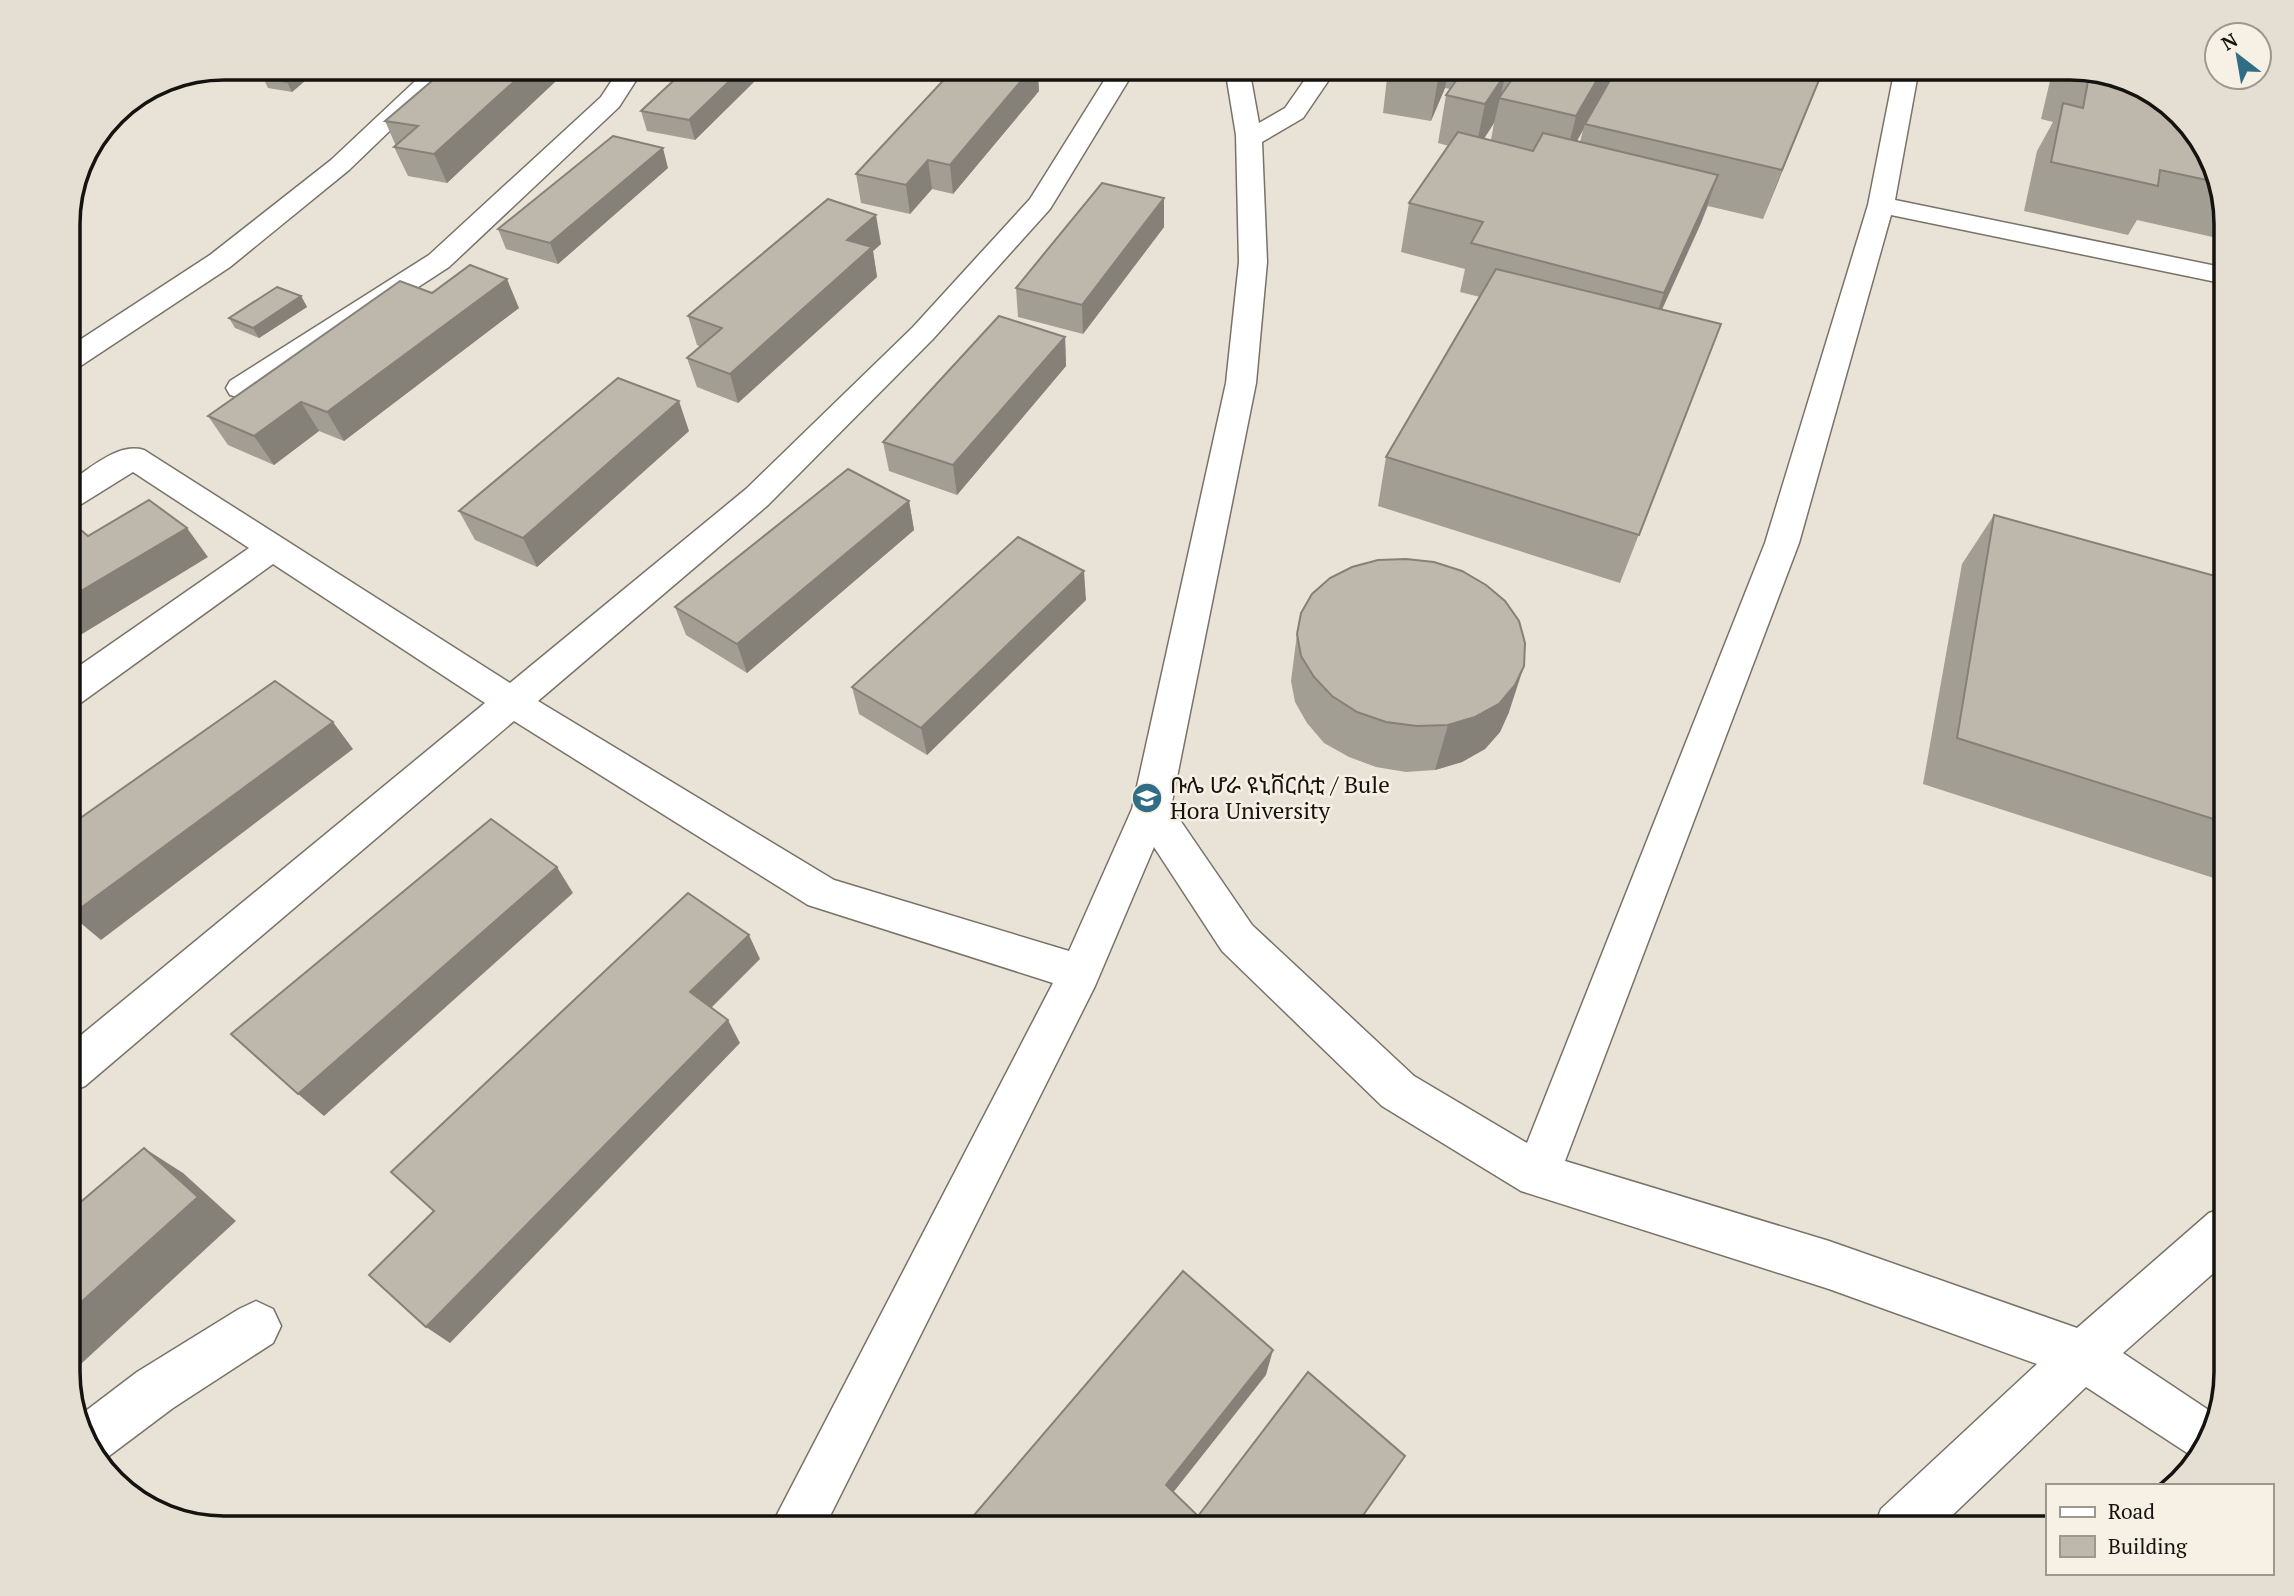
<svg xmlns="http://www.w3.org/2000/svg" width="2294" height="1596" font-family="'PT Serif','Noto Sans Ethiopic',serif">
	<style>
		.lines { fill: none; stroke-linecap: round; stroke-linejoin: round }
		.minor-casing { stroke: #787267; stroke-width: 3 }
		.minor { fill: #fff; fill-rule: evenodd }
		.wall { fill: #a39e94; fill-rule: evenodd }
		.shaded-wall { fill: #858178 }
		.building { fill: #beb8ac; stroke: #858178; stroke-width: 2 }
		.labels { text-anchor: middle; stroke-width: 5; stroke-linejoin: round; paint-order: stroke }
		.poi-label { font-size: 23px; fill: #15130f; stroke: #f7f0e4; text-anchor: start }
		.rim { fill: none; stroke: #15130f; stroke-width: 3.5 }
	</style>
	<rect width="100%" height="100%" fill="#e9e3d7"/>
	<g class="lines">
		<g class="minor-casing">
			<g id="minor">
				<path d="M429,68h26l-106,102 -119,97 -151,100 -10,2v-22l141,-92 121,-95z"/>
				<path d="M620,68h24l-25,39 -170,160 -197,128 -11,3 -11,-3 -4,-7 4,-7 199,-126 172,-158z"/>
				<path d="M1112,68h24l-86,141 -117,130 -165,166 -230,196 296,179 235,71 63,-142 94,-426 13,-121 -3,-127 -11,-67h24l10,55 26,-15 28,-40h24l-34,50 -41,24 5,120 -11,121 -85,424 81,118 162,151 113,67 238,-600 103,-338 27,-137h24l-24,132 331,68v16l-335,-69 -92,328 -234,618 264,80 248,87 132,-115 17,-6v55l-103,91 90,60 -15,47 -112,-73 -147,141h-65l7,-19 156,-145 -208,-75 -308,-98 -139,-85 -160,-155 -68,-104 -59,139 -271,542h-54l283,-545 -245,-78 -294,-184 -429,365 -16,6v-47l416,-342 -212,-139 -191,138 -13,4v-33l180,-125 -116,-76 -53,33 -11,3v-26c21,-13 49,-40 75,-32l366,233 236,-194 167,-162 117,-128z"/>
				<path d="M256,1301l17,8 8,17 -8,17 -100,65 -72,54 -12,-12 -10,-34 58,-44 102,-63z"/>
			</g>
		</g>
		<use href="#minor" class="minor"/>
	</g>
	<g class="wall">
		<path d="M274,68h46l-28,24 -24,-4 -5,-10z"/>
		<path d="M687,68h81l-73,72 -48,-9 -6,-20z"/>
		<path d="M1376,68h448l-61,151 -55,-13 -7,17 -39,87 59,14 -101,259 -242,-77 8,-49 94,-160 -20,-5 5,-23 -64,-17 8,-49 40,-57 -11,-3 8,-48 4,-6 -5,-1 -14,33 -48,-8 4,-35 -12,-3zM1494,123l-3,17 -7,-1zM1583,130l-3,12 -3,-1z"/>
		<path d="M2053,68h17l87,27 52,60 17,69v16l-89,-20 -9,15 -104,-24 13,-60 16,-29 -12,-3z"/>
		<path d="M556,81l-109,102 -39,-7 -14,-29 2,-1 -11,-25z"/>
		<path d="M1039,91l-86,103 -21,-5 -22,25 -49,-11 -5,-29z"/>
		<path d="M668,168l-110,96 -52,-15 -8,-20z"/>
		<path d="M1164,198v29l-81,107 -65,-17 -2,-29z"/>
		<path d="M881,244l-8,7 4,26 -139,126 -41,-16 -10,-29 14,-11 -4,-2 -9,-29z"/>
		<path d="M432,293l87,15 -175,133 -25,-10 -45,34 -46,-20 -20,-29z"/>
		<path d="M301,296l6,11 -48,31 -24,-10 -6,-10z"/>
		<path d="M1065,337l1,29 -109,129 -68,-24 -6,-29z"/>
		<path d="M689,431l-152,136 -62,-27 -16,-29z"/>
		<path d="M909,501l5,29 -167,143 -61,-38 -11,-28z"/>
		<path d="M1994,515l232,64v303l-303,-98 39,-220z"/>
		<path d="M1086,600l-159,155 -68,-41 -7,-27z"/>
		<path d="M1297,634l212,78 -9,20 -15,17 -23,13 -27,8 -29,2 -30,-5 -27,-10 -25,-14 -17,-20 -12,-21 -4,-21z"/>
	</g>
	<g class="shaded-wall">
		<path d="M304,68h16l-28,24 -5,-10z"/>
		<path d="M529,68h23l4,13 -109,102 -13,-29z"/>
		<path d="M743,68h25l-73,72 -6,-20z"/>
		<path d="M1032,68h6l1,23 -86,103 -3,-29z"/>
		<path d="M1441,68h8l-4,20 -14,33 8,-48z"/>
		<path d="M1604,68h14l-33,56 -2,6 -19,34 12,-48z"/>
		<path d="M1824,68l-61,151 19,-49z"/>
		<path d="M1506,73l-12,50 -19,29 10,-48z"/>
		<path d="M663,148l5,20 -110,96 -8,-21z"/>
		<path d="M928,160l4,29 -22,25 -4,-29z"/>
		<path d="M1718,175l-17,48 -54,119 17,-49z"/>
		<path d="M1164,198v29l-81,107 -1,-29z"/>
		<path d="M876,215l5,29 -8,7 4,26 -139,126 -8,-29 117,-134z"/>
		<path d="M507,279l12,29 -175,133 -17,-29z"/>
		<path d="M301,296l6,11 -48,31 -6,-10z"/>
		<path d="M1065,337l1,29 -109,129 -4,-30z"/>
		<path d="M679,401l10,30 -152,136 -14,-29z"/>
		<path d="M301,402l18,29 -45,34 -20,-29z"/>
		<path d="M909,501l5,29 -167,143 -10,-29z"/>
		<path d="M187,528l21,29 -139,85v-44z"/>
		<path d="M1084,571l2,29 -159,155 -6,-27z"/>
		<path d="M1524,666l-15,46 -9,20 -15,17 -23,13 -27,8 13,-45z"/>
		<path d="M333,722l20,27 -252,191 -30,-25z"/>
		<path d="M557,867l16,26 -249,223 -26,-22z"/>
		<path d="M749,935l11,24 -57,57 -13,-24z"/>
		<path d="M728,1020l12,23 -290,300 -24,-16z"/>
		<path d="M144,1148l39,25 53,48 -167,154v-62z"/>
		<path d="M1273,1350l-7,25 -102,129 2,-19z"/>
	</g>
	<g class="building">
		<path d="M274,68h30l-17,14 -24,-4z"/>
		<path d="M447,68h82l-95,86 -40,-7 24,-21 -33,-5z"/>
		<path d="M687,68h56l-54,52 -48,-9z"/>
		<path d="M985,68h47l-82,97 -22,-5 -22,25 -50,-11 96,-103 26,5z"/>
		<path d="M1409,68h32l-2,5z"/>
		<path d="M1465,68h139l-28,48 -77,-18 16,-23 -9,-2 -21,31 -39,-9z"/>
		<path d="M1617,68h207l-42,102 -197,-46z"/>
		<path d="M2067,68l90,27 52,60 7,27 -56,-12 -2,16 -107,-24 12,-59 20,5 6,-32 -22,-5z"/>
		<path d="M1458,132l75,19 10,-18 175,42 -54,118 -193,-50 12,-21 -74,-19z"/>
		<path d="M613,136l50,12 -113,95 -52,-14z"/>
		<path d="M1102,183l62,15 -82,107 -66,-17z"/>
		<path d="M828,199l48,16 -29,25 25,7 -142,127 -43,-16 35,-30 -34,-12z"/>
		<path d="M470,265l37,14 -180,133 -26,-10 -47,34 -46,-20 192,-135 32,12z"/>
		<path d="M1496,269l225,55 -82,211 -253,-78z"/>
		<path d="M277,287l24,9 -48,32 -24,-10z"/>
		<path d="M999,316l66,21 -112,128 -70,-23z"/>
		<path d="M618,378l61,23 -156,137 -64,-27z"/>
		<path d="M848,469l61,32 -172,143 -62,-37z"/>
		<path d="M149,500l38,28 -118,70v-78l19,16z"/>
		<path d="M1994,515l232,64v244l-269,-85z"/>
		<path d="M1018,537l66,34 -163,157 -69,-41z"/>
		<path d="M1406,559l28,3 28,9 24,14 19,16 14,20 6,22 -1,23 -9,19 -16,19 -24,13 -27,8 -31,1 -31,-4 -29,-10 -25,-16 -18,-19 -13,-21 -4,-22 4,-21 11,-19 18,-16 22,-11 26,-7z"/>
		<path d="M275,681l58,41 -262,193 -2,-2v-87z"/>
		<path d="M491,819l66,48 -259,227 -67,-60z"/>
		<path d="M688,893l61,42 -59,57 38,28 -302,307 -57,-52 65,-64 -43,-39z"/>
		<path d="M144,1148l54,49 -129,116v-101z"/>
		<path d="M1183,1271l90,79 -107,135 32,31 110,-144 97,84 -51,72h-391z"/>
	</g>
	<defs>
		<g id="university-disc" transform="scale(1.575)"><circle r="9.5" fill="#316e85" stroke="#f7f0e4"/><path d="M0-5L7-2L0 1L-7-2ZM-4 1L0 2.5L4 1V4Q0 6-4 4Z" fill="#fff"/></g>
	</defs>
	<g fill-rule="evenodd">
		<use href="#university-disc" x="1147" y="798"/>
	</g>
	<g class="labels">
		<g class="poi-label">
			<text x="1170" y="793">ቡሌ ሆራ ዩኒቨርሲቲ / Bule<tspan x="1170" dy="26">Hora University</tspan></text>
		</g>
	</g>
	<path d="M0 0H2294V1596H0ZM224 80H2070A144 144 0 0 1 2214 224V1372A144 144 0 0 1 2070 1516H224A144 144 0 0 1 80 1372V224A144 144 0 0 1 224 80Z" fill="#e5ded3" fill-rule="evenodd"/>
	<path class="rim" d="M224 80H2070A144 144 0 0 1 2214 224V1372A144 144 0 0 1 2070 1516H224A144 144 0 0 1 80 1372V224A144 144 0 0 1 224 80Z"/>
	<rect x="2046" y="1484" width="228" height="91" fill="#f7f0e4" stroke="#9d988f" stroke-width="2"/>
	<rect x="2060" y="1507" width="35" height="10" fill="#ffffff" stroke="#9d988f" stroke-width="2"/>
	<text x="2108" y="1519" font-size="21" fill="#15130f">Road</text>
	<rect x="2060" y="1536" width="35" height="21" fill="#beb8ac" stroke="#9d988f" stroke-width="2"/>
	<text x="2108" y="1554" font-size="21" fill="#15130f">Building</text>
	<g transform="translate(2238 56) rotate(329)"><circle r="33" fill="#f7f0e4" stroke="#9d988f" stroke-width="2"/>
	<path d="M0-5L12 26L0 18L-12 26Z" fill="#316e85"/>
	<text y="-10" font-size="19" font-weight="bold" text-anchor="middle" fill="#15130f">N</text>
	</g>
</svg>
